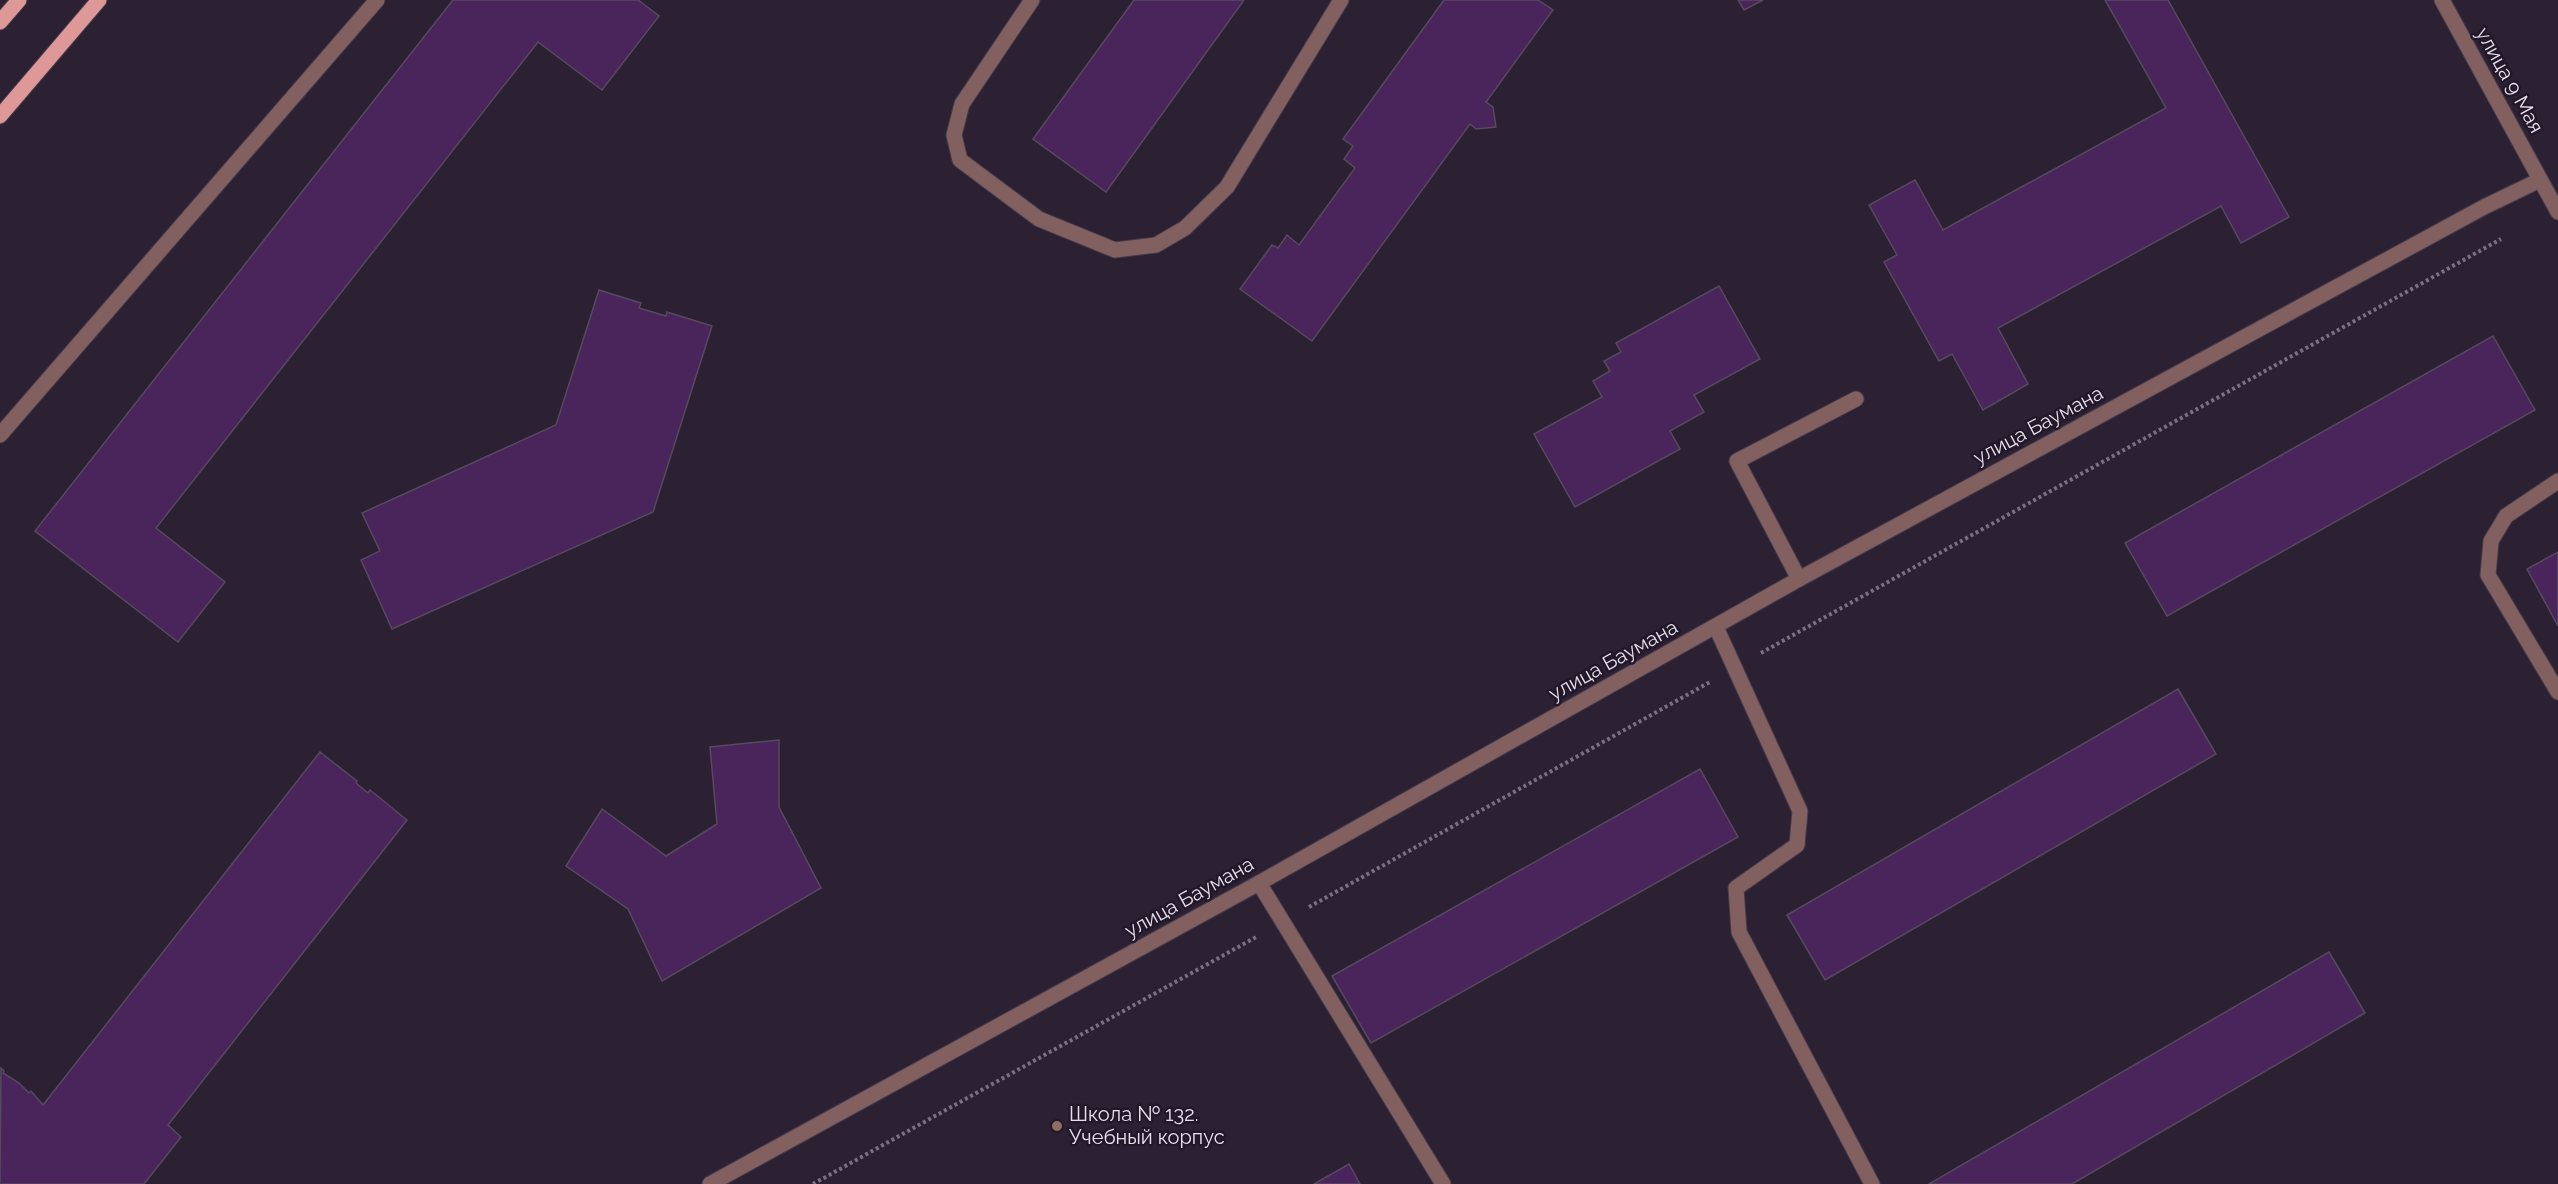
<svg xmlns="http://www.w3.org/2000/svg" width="2558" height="1184" font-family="Raleway,sans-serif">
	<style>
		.building { fill: #49255c; stroke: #564a5e; stroke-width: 1.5 }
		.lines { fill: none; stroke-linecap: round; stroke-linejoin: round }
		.minor-casing { stroke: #463c4d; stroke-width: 17 }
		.major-casing { stroke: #463c4d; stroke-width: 17 }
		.path { stroke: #7a7080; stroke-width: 4; stroke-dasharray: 3 3; stroke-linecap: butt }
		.minor { stroke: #82605f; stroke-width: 15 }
		.major { stroke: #de9897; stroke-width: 15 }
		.education-dot { fill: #8d6e63; stroke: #231829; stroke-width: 2 }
		.labels { text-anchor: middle; stroke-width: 5; stroke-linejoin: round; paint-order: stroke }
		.street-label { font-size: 20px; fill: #e7e0ec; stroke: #231829 }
		.poi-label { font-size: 20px; fill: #e7e0ec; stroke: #231829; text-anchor: start }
	</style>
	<rect width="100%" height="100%" fill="#2c2133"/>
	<g class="building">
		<path d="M453,0h185l21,16 -57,74 -64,-48 -382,486 69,54 -47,60 -143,-111z"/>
		<path d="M1134,0h110l-138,192 -73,-53z"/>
		<path d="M1444,0h94l15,10 -67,92 7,5 3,20 -20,2 -6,-5 -158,217 -72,-52 32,-44 6,3 9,-13 12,10 56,-77 -11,-9 9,-13 -10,-7z"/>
		<path d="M1738,0h25l-19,10z"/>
		<path d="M2105,0h63l121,217 -48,26 -20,-37 -223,122 30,56 -45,26 -31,-56 -13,7 -55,-99 13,-7 -28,-50 46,-25 28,50 223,-122z"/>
		<path d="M1719,286l41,73 -66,36 10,17 -34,19 10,18 -105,58 -41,-73 68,-37 -9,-16 17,-10 -6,-10 17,-9 -5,-9z"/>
		<path d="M599,290l42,13 -2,5 27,8 1,-4 45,14 -59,186 -261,117 -31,-69 19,-9 -18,-38 194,-88z"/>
		<path d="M2493,336l42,74 -368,206 -42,-73z"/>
		<path d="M2558,552v74l-31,-57z"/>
		<path d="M2178,689l38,65 -391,226 -38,-65z"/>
		<path d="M779,740v67l42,81 -159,93 -34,-72 -62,-43 36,-57 64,47 51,-32 -7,-77z"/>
		<path d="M320,752l37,29 -1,2 12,10 2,-3 37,30 -239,305 13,12 -37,47h-144l1,-116 3,3 -1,2 16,10 10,10 2,-2 12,14z"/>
		<path d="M1700,769l38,68 -367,206 -39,-67z"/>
		<path d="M2329,952l36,61 -293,171h-143z"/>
		<path d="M1349,1164l11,20h-46z"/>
	</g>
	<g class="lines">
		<g class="minor-casing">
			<g id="minor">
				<path d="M1032,0l-70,104 -8,31 6,25 79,59 76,31 41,-5 29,-17 42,-41 114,-187"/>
				<path d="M2442,0l116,212"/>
				<path d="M0,435l377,-435"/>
				<path d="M2558,481l-52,35 -15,25 -3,34 70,117"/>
				<path d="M1799,579l-62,-118 119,-62"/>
				<path d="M1716,627l84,184 -3,34 -61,43 3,44 133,252"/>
				<path d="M1259,883l184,301"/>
				<path d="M710,1184l549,-301 540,-304 685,-372 56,-27"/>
			</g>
		</g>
		<g class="major-casing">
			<g id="major">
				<path d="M0,22l19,-22"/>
				<path d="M0,116l99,-116"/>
			</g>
		</g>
		<g class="path">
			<path d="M1761,653l740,-414"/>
			<path d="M1309,907l401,-225"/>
			<path d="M813,1184l445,-248"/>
		</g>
		<use href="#minor" class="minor"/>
		<use href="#major" class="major"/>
	</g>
	<circle class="education-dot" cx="1057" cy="1126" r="6"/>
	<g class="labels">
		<g class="street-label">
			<text transform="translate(2510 80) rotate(61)" y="7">улица 9 Мая</text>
			<text transform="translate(2038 425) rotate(-28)" y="7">улица Баумана</text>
			<text transform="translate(1613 660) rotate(-29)" y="7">улица Баумана</text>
			<text transform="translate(1189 897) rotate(-29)" y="7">улица Баумана</text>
		</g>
		<g class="poi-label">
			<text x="1069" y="1121">Школа № 132.<tspan x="1069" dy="23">Учебный корпус</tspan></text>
		</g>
	</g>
</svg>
